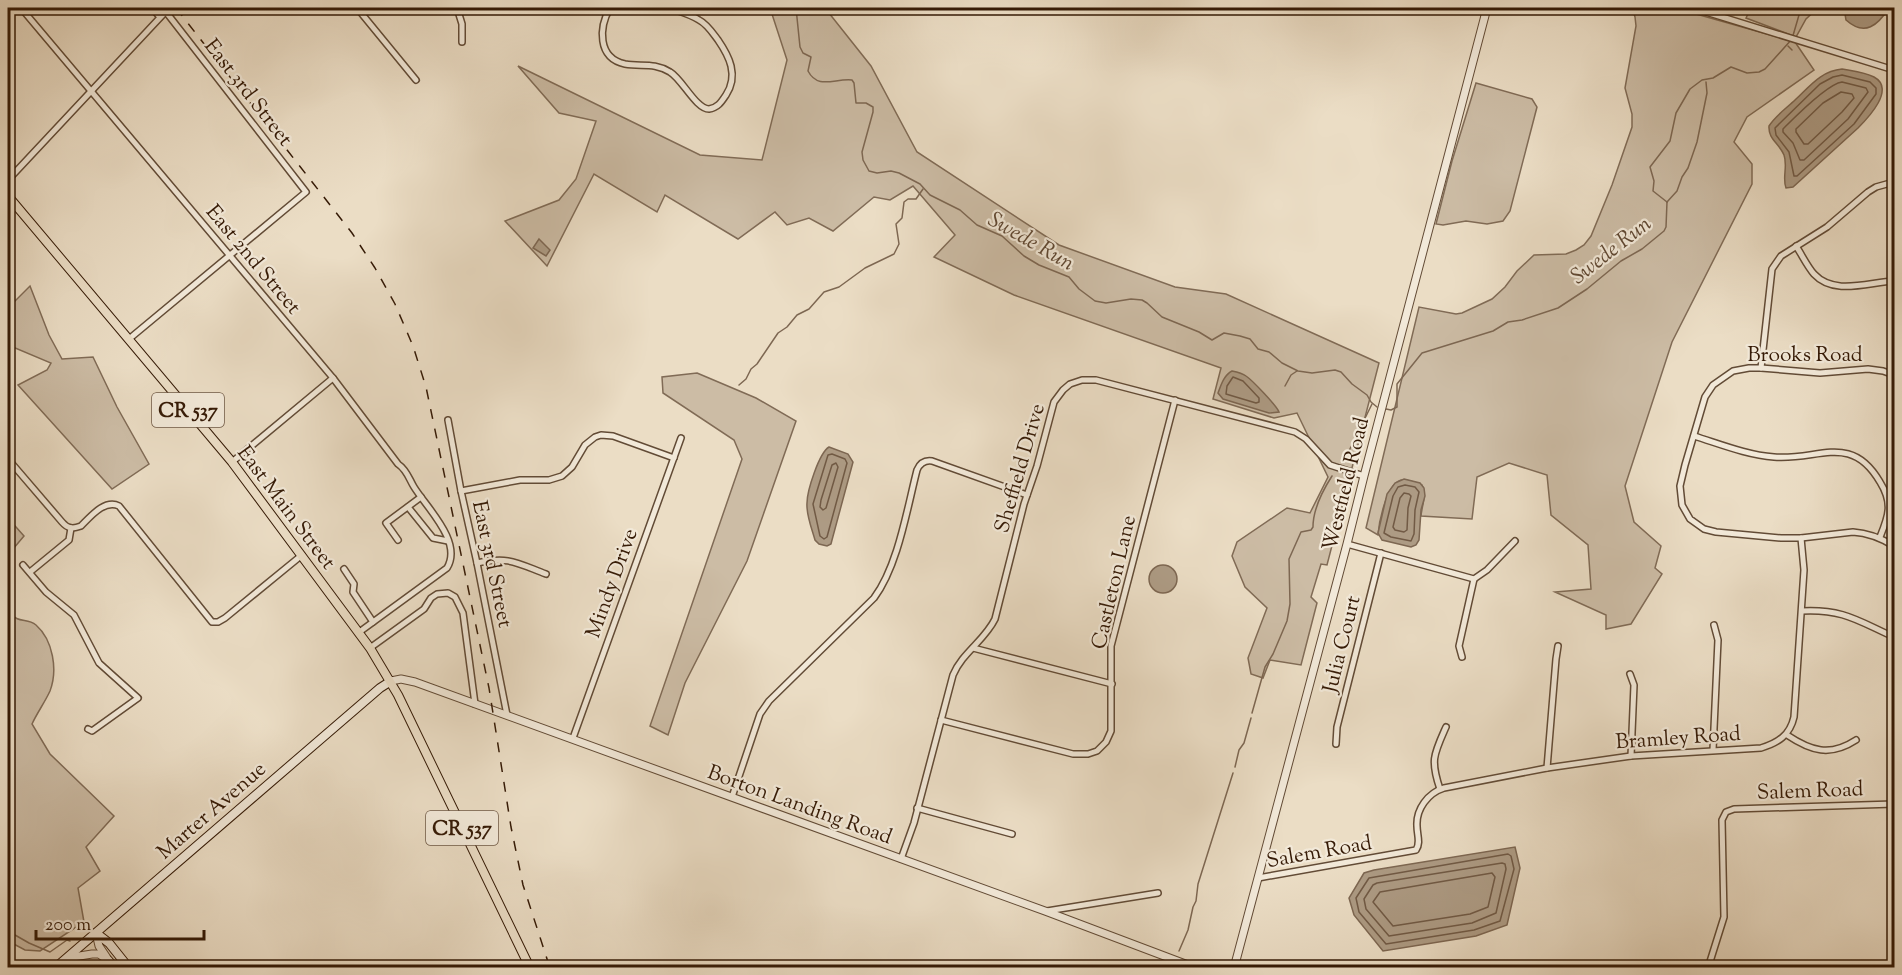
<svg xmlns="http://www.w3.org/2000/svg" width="1902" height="975" font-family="'Sorts Mill Goudy',serif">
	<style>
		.green { fill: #ccbca5; stroke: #806b56; stroke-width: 1.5 }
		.water { fill: #ad9b84; stroke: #7d6752; stroke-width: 1.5 }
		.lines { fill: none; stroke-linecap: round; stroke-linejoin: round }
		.shore { stroke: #715a45; stroke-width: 1.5 }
		.stream { stroke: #7d6752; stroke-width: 1.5 }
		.minor-casing { stroke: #624b36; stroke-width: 8 }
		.tertiary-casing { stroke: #624b36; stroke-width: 9 }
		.secondary-casing { stroke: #351a06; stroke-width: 10 }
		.primary-casing { stroke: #351a06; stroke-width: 10 }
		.minor { stroke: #f2e9d9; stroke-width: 5 }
		.tertiary { stroke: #f2e9d9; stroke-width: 7 }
		.secondary { stroke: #f2e9d9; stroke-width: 8 }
		.primary { stroke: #ebddc5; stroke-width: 8 }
		.rail { stroke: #351a06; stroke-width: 1.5; stroke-dasharray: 10 10; stroke-linecap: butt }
		.labels { text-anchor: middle; stroke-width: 4.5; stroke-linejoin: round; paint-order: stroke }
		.shield { fill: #f2e9d9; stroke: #6e5845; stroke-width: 1.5 }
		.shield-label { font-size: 20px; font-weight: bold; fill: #351a06 }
		.street-label { font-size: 21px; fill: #351a06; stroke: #f2e9d9 }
		.water-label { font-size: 22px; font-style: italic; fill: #5f4732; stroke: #f2e9d9 }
	</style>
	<rect width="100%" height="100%" fill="#ebddc5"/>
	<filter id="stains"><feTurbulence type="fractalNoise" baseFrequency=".00333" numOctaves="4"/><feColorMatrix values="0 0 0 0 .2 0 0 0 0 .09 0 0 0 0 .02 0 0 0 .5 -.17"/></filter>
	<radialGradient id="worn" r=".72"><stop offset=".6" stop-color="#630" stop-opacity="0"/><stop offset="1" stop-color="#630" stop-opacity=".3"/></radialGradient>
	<g class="green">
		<path d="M770,8h55l46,58 46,86 142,93 116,42 51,7 153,69 -52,202 -6,-1 -10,33 6,6 -16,62 -31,-5 -7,18 -12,-4 -3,-16 19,-50 -22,-21 -13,-31 5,-14 50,-34 23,5 18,-36 -31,-64 -23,5 -61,-19 8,-31 -207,-73 -80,-38 21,-22 -42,-49 -23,14 -16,-3 -41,34 -24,-13 -22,7 -12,-13 -37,27 -73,-44 -8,17 -63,-38 -47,92 -42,-45 54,-21 17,-21 20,-58 -37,-8 -41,-47 182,89 62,5 25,-100z"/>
		<path d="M1632,8h43l120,34 19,28 -67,47 -13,25 18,22v20l-80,158 -47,144 9,36 27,24 -6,22 7,6 -31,50 -25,5v-14l-51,-23 36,-3 -3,-44 -37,-30 -4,-40 -38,-12 -32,14 -5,42 -51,-3c1,-11 6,-21 1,-31 -5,-2 -13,-5 -19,-5 -16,0 -24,42 -25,55l-12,-7 53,-221 37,7 6,-1 30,-14 13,-12 12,-16 17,-16 32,-1 10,-4 8,-5 7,-9 21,-51 20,-58v-13l-7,-26 11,-62 -1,-9z"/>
		<path d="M1751,8h67l-12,11 -10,18 -50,-19z"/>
		<path d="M1476,83l56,16 5,8 -27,104 -7,10 -16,3 -21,-3 -23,4 -7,-1 16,-63z"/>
		<path d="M30,286l19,49 13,24 31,-2 24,50 32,57 -37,25 -94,-104 29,-15 4,-7 -43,-18v-37z"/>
		<path d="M697,373l59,25 40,23 -49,140 -62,122 -17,52 -18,-9 92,-267 -8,-19 -71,-47 -1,-16z"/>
		<path d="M8,518l16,18 -16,19z"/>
		<path d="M8,611c11,14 18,6 28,14 17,15 22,45 14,66 -5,11 -13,22 -18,33l18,30 64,62 -28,31 14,24 -22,17 6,34 -44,29 -15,-1 -17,-9z"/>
	</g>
	<g class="water">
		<path d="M1844,8h45c-11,17 -24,29 -43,12z"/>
		<path d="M1842,69c10,2 22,3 32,8 22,12 -6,41 -16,51l-65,59 -7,1c-4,-10 2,-22 -2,-33 -5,-12 -16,-16 -15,-29 7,-11 18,-18 27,-27 14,-13 25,-28 46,-30z"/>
		<path d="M539,239l11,11 -4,6 -13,-8z"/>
		<path d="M1232,371c5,1 10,2 14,5 6,4 31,30 33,36l-10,1 -46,-14 -5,-6c3,-8 6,-18 14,-22z"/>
		<path d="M829,447l19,7 5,8 -21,78 -1,4 -4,2 -8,-2 -4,-4c-3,-11 -9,-25 -8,-37 0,-12 12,-50 22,-56z"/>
		<path d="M1404,479l16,4 4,5 1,8 -4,14 -2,30 -3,5 -5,2 -29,-7 -4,-7 9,-39 8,-11z"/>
		<circle cx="1163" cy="579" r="14"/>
		<path d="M1515,847l5,21 -13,57 -31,11 -93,15 -29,-36 -5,-17 15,-25 10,-3z"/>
	</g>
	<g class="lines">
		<g class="shore">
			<path d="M1842,75l28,7 6,6v6l-22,30 -57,52h-3l-5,-24 -13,-17 -1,-7 45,-44 13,-7z"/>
			<path d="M1842,82l24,6 2,4 -20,27 -44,41h-4l-7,-17 -10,-11v-3c12,-12 44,-45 59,-47z"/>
			<path d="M1841,92l11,2 2,4 -12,14 -34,32h-4l-8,-12v-3l27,-26z"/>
			<path d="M1233,377l10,4 16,17v4l-3,1 -30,-9 1,-8z"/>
			<path d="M832,454l13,5 2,4 -20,74 -3,2 -4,-3 -7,-32 15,-49z"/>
			<path d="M836,463l2,4 -12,41 -3,2 -3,-3 1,-7 11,-35z"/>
			<path d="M1405,485l10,2 4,5 -4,18 -1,24 -3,7 -20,-4 -7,-4 9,-37 5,-9z"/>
			<path d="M1404,493l5,1 2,2 -3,12 -1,22 -3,2 -9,-2 -2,-3 7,-29z"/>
			<path d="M1508,854l3,2 3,13 -14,52 -26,9 -88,14 -27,-32 -3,-14 13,-20z"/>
			<path d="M1502,863l3,1 1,5 -10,44 -24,10 -83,13 -23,-27 -2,-10 9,-14 4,-2z"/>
			<path d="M1492,873l3,4 -7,30 -18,7 -77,12 -20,-24 7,-10z"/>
		</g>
		<g class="stream">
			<path d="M796,8l4,39 3,6 8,4 -3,14c10,19 27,7 44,9l2,3 2,20h10l7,4v5l-11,40 1,8 6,11 8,2 14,-2 8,2 21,11 10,11 30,15 17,15 25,11 22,20 15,9 30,12 10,12 16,12 11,2 25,-4 11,1 5,3 15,14 37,15 13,8 12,-7 16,3 10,3 8,10 11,3 13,11 16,8 14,2 23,-3 6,2 11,12 15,11 4,7 6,5"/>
			<path d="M1788,46l4,4"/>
			<path d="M1667,202l-14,-11 1,-10 -4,-14 20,-26 6,-28 14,-24 12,-9 11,-2 18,-11 16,6 12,-1 6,-3 27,-30 7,-24 4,-7"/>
			<path d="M1667,202l10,-11 5,-14 6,-9 9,-26 10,-49 -1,-11"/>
			<path d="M739,385l7,-6 5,-10 6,-5 21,-31 9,-6 10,-12 12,-6 15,-17 15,-5 26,-19 29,-14 5,-10 -3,-20 6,-6 2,-16 4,-3h8l7,-10"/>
			<path d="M1285,386l6,-11 6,-4"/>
			<path d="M1386,409l5,1 6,-3v-23l25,-31 71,-22 15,-9 14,-2 36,-12 29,-19 34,-28 21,-12 22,-18 2,-4 1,-25"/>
			<path d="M1343,463l29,-59"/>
			<path d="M1252,713l13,-46 8,-13 14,-33 3,-17 -1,-45 12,-27 10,-2 2,-3c0,-17 10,-37 19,-51"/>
			<path d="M1235,767l4,-17 5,-7 7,-25"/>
			<path d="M8,931l21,12 21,9 17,-12 3,1"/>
			<path d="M1179,951l9,-21 5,-23 3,-6 2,-17 35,-111"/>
		</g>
		<g class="minor-casing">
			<g id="minor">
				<path d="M21,8l312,370 65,86c9,6 11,15 16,23 13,21 49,55 33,81l-89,65"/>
				<path d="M152,8l8,9"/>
				<path d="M357,8l59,72"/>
				<path d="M457,8l5,16v18"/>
				<path d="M610,8c-11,19 -13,50 15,56 16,3 29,-2 45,8 12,7 26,37 39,37 9,-1 13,-8 17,-14 13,-20 3,-39 -8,-55 -6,-8 -11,-16 -19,-20 -9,-6 -21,-9 -30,-12"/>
				<path d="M1693,8l201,62"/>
				<path d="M8,180l161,-172"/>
				<path d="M1796,246c6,9 11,20 18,28 20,22 55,8 80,7"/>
				<path d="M129,339l177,-147 -140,-180"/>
				<path d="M1761,368l11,-99 9,-13 46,-29 41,-35 8,-5 18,-5"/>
				<path d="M1894,375l-11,-4 -15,-2 -48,4 -59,-5h-12l-16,3 -20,14 -8,12 -20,68 -5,21 2,19 8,14 14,10 12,3 65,6h20l52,-6c16,1 28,6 41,14"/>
				<path d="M448,420l13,71 16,72 30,152"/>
				<path d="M1694,436c26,8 53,19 80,21 44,4 77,-25 106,25 13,21 9,33 0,55"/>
				<path d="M8,459l54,63c6,7 11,7 19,4 10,-10 24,-27 38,-20l93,116h6l7,-4 77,-63"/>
				<path d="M232,462l101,-84"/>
				<path d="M461,491l59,-11h29l13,-4 10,-9 13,-22 10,-8 6,-2 12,1 61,22"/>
				<path d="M408,507l25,31 15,3"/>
				<path d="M398,540l-12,-17 35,-26"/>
				<path d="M1347,544l127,35 13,-9 28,-29"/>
				<path d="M477,563c32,-7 40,0 69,11"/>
				<path d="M23,565l23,27 28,23 25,48 39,35 -46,33 -4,-2"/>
				<path d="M344,569l10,15 -1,8 20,30"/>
				<path d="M30,572l39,-32 2,-12"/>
				<path d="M1802,611c42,-2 56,10 92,26"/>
				<path d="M370,648l54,-39 7,-11 6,-4 11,-1 7,4 8,16 12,91"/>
				<path d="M973,648l139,36"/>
				<path d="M1462,657l-3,-11 15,-67"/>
				<path d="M1630,674l4,11 -3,71"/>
				<path d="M941,720l132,34h15l9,-3 9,-9 5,-11v-85l64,-246"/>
				<path d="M1787,735c24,16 43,22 69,5"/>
				<path d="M573,738l108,-300"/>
				<path d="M1336,744l1,-17 44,-174"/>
				<path d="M1713,750l5,-110 -4,-15"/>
				<path d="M1547,768l9,-109 2,-13"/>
				<path d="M1440,789c-10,-29 -6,-35 6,-62"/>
				<path d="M732,797l28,-83 9,-13 105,-103c24,-32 33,-89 43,-128 3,-7 8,-10 15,-9l95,34"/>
				<path d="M917,808l95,26"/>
				<path d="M901,859l13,-36 39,-148c9,-22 32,-35 42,-56l29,-115 13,-38 17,-64 9,-12 7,-6 12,-4h14l199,52 11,7 24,26 34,11"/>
				<path d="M1258,878l158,-28c5,-7 1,-15 1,-24 -1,-17 11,-33 27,-38l103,-20 84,-12 130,-8c17,-5 29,-13 33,-31l10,-147 -3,-32"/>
				<path d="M1047,911l111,-18"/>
				<path d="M1708,968l16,-51 -2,-97 4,-8 8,-3 160,-5"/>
			</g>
		</g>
		<g class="tertiary-casing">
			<g id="tertiary">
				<path d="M391,681l10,-2 14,3 630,229 151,57"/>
				<path d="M96,933l3,13 8,12"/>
				<path d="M67,958l25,-4h7l9,6"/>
				<path d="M1234,968l113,-424 17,-68 123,-468"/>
			</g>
		</g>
		<g class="secondary-casing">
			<g id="secondary">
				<path d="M96,933l13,10 20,25"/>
				<path d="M108,960l7,8"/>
				<path d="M55,968l325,-280 11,-7"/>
			</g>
		</g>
		<g class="primary-casing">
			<path id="primary" d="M8,196l224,266 138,186 28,47 132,273"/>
		</g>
		<use href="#minor" class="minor"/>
		<use href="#tertiary" class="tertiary"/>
		<use href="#secondary" class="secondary"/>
		<use href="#primary" class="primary"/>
		<path class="rail" d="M176,8l176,225 23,35 20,36 18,42 13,41 63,301 22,139 12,58 27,83"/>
	</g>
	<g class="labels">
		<g class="shield">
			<rect x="152" y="393" width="72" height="34" rx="4.5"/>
			<rect x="426" y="811" width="72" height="34" rx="4.5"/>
		</g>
		<g class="shield-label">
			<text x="188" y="417">CR 537</text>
			<text x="462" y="835">CR 537</text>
		</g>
		<g class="street-label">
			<text transform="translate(249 92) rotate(52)" y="7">East 3rd Street</text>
			<text transform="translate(254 259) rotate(50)" y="7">East 2nd Street</text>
			<text x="1805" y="361">Brooks Road</text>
			<text transform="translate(1019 468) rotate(-74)" y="7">Sheffield Drive</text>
			<text transform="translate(1345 484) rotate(-76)" y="7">Westfield Road</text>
			<text transform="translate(287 507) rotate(53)" y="7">East Main Street</text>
			<text transform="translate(493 564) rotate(78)" y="7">East 3rd Street</text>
			<text transform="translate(1113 582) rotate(-77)" y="7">Castleton Lane</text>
			<text transform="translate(611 583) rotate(-70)" y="7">Mindy Drive</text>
			<text transform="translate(1341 644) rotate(-76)" y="7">Julia Court</text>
			<text transform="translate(1678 737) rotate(-4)" y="7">Bramley Road</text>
			<text transform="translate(1810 790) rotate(-2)" y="7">Salem Road</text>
			<text transform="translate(800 804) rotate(20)" y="7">Borton Landing Road</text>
			<text transform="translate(211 810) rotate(-41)" y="7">Marter Avenue</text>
			<text transform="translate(1319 851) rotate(-10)" y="7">Salem Road</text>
		</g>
		<g class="water-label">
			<text transform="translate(1032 240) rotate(30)" y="8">Swede Run</text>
			<text transform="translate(1610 249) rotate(-38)" y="8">Swede Run</text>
		</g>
	</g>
	<rect width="1902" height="975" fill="none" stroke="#ebddc5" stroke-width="30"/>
	<rect x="9" y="9" width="1884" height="957" fill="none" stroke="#351a06" stroke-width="3"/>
	<rect x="15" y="15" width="1872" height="945" fill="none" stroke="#351a06" stroke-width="1.5"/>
	<path d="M36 930v9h168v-9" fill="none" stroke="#351a06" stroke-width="3"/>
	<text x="45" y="930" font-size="18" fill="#351a06" stroke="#f2e9d9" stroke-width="4.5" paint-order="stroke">200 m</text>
	<rect width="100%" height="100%" filter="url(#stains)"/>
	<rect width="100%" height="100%" fill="url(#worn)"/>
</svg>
